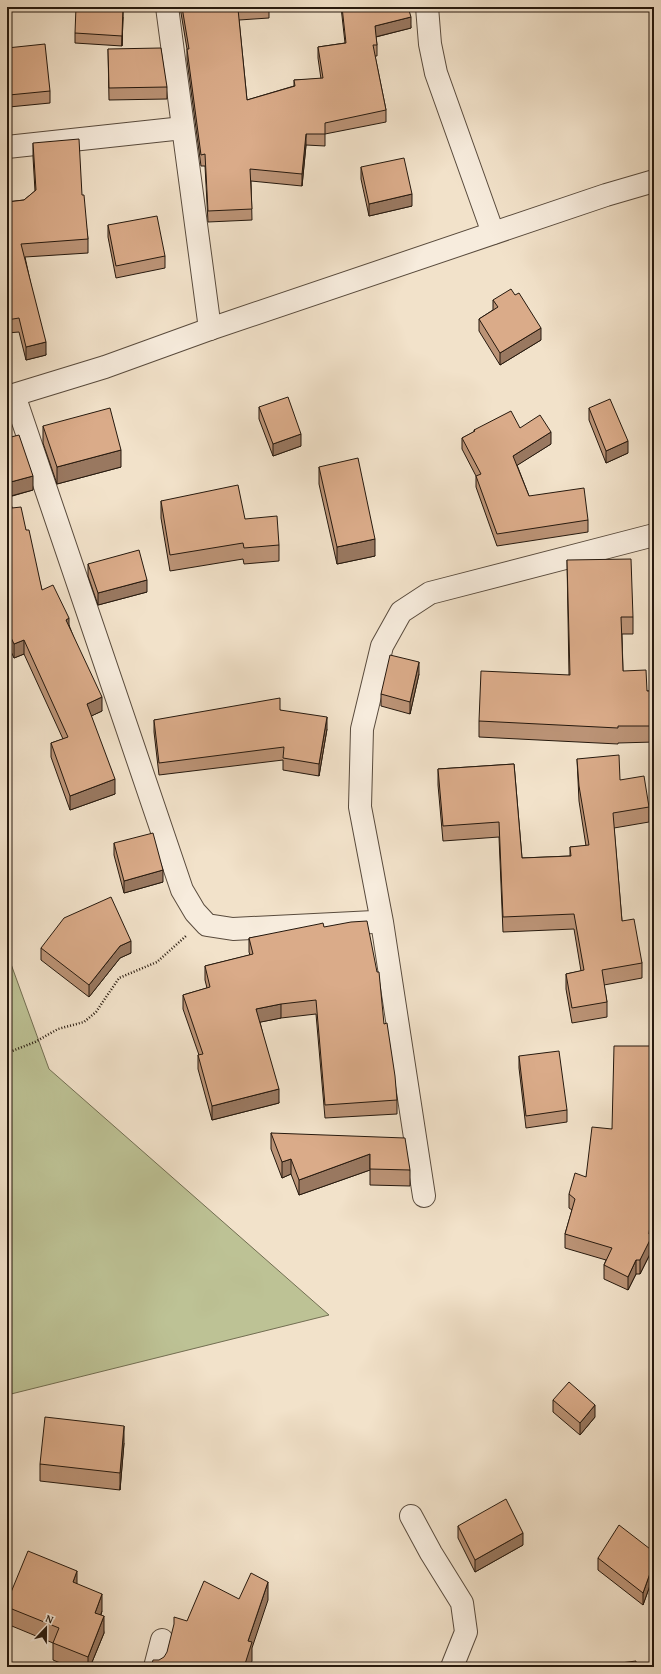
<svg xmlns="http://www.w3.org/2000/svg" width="661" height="1674" font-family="'Gentium Book Plus',serif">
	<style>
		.green { fill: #bdc295; stroke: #726e52 }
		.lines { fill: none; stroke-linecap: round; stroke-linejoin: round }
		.minor-casing { stroke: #594b3d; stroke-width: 24 }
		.tertiary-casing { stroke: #594b3d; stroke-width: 24 }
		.path { stroke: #26190e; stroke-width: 2.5; stroke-dasharray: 1 2; stroke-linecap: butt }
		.minor { stroke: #f7ecdd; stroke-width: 22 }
		.tertiary { stroke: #f7ecdd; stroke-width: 22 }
		.wall { fill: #bb9376; stroke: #26190e }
		.shaded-wall { fill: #997860; stroke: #26190e }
		.building { fill: #daab89; stroke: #26190e }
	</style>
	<rect width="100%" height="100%" fill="#f2e2ca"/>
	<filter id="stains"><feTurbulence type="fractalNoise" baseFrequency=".005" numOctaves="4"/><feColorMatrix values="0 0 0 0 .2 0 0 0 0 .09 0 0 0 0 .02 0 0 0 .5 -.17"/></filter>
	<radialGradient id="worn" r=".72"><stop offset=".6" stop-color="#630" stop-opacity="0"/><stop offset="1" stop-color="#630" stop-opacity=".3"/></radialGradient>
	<path class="green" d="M7,953l42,116 280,246 -322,80z"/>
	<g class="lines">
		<g class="minor-casing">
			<g id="minor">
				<path d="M167,7l43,322"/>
				<path d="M427,7l3,37 6,29 57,160"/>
				<path d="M7,147l176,-19"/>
				<path d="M14,395l168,495 13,22 12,13 26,4 141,-7"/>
				<path d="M424,1196l-42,-274 -22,-115 2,-78 20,-83 19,-34 29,-19 224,-58"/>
				<path d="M411,1516l20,37 31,50 4,29 -14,35"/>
				<path d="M155,1667l7,-27"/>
			</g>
		</g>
		<g class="tertiary-casing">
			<path id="tertiary" d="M7,397l98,-30 105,-38 396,-134 48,-14"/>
		</g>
		<path class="path" d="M7,1053l28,-11 23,-13 26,-7 12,-10 23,-34 38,-16 29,-26"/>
		<use href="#minor" class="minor"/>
		<use href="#tertiary" class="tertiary"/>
	</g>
	<g class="wall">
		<path d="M180,7h89v11l-30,2 8,80 47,-14v-6l27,-1 -3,-21v-11l27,-4 -4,-36h67l3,21 -35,9 1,8v11h-2l11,54v12l-61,12v12l-19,-1 -4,41 -51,-5 1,39 -44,2 -3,-56h-4l-14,-106v-11z"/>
		<path d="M123,17l-1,29 -47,-3v-10z"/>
		<path d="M7,48l43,43v12l-41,4 2,16v10h-4v-30h1l-1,-15z"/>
		<path d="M108,49l59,38v12l-58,1z"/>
		<path d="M33,143l49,52 6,44v14l-63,4 21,98 -20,5 -7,-28 -12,1v-131l17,-2 11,-9 -2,-34z"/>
		<path d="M361,167l51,39 -43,10 -8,-37z"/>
		<path d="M108,225l57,31v12l-49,10 -8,-41z"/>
		<path d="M493,300l48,40 -41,25 -21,-34v-12l14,-9z"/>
		<path d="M653,302h1v17l-1,-5z"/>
		<path d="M259,407l42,39 -28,10 -14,-37z"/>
		<path d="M589,408l39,45 -22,10 -17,-43z"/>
		<path d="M43,426l78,41 -64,17 -14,-41z"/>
		<path d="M520,428l31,16 -34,21 12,31 59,24v12l-91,14 -21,-59v-11l-14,-27v-11l12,-6v-2z"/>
		<path d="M7,438l26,52 -24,7 3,11 14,22 16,60 27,35 33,86 -11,5 24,78 -45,16 -19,-53v-14l12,-4 -39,-85 -10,4 -7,-15z"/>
		<path d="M319,467l56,89 -38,8 -18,-80z"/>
		<path d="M161,501l84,18 34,26v16l-35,3 -1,-5 -73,12 -9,-53z"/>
		<path d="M567,560l66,57v17h-11l1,37 24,20h7v51l-36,1v1l-139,-7v-16l90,-46z"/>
		<path d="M88,564l59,28 -49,13 -10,-29z"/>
		<path d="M419,674l-9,40 -29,-8v-12z"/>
		<path d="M280,710l47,19 -8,47 -36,-6v-10l-124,15 -5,-43v-12z"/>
		<path d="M577,759l43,21 29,27v15l-35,6 8,93 20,42v15l-38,7 3,17v15l-35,6 -6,-34v-15l15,-3 -7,-42 -71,3 -4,-95 -56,4 -5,-56v-16l76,-5 8,94 48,-2v-9l16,-1 -7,-45z"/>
		<path d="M114,843l49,39 -39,11 -10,-38z"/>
		<path d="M324,927l60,97 13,76v14l-72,4 -9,-104 -35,4 -21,4 19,81 -67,17 -14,-51v-14h1l-16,-46v-14l24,-7 -2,-8v-14l45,-11 -1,-3v-14z"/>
		<path d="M41,948l90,5 -11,5 -31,39 -48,-37z"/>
		<path d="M654,1046v157l-4,31 3,14 -13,26h-4l-8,16 -24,-11v-14l2,-5 -41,-12v-14l7,-24 -3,-2v-14l17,-17 26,-48z"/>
		<path d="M519,1056l48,54v12l-41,6 -7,-60z"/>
		<path d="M271,1133l139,37v16l-40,-1v-15l-71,25 -8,-21 -9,4 -11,-29z"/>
		<path d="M553,1400l42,17 -15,18 -27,-23z"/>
		<path d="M124,1443l-4,47 -80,-9v-17z"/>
		<path d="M458,1526l65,19 -48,27 -17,-34z"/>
		<path d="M654,1552v22l-11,31 -45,-35v-12z"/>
		<path d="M77,1584l25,27 -1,4 3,18 -14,34h-20l-17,-7v-17l-46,-19v-22z"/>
	</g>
	<g class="shaded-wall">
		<path d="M123,7v10l-1,29v-10z"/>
		<path d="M411,17v11l-36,9v-11z"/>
		<path d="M306,134v11l-4,41v-12z"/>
		<path d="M412,194v12l-43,10v-12z"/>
		<path d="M541,328v12l-41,25v-12z"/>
		<path d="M46,342v13l-20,5v-13z"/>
		<path d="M551,432v12l-38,24v-12z"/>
		<path d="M301,434v12l-28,10v-12z"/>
		<path d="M628,441v12l-22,10v-12z"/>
		<path d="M121,450v17l-64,17v-17z"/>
		<path d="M33,476v14l-26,7v-14z"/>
		<path d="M375,539v17l-38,8v-17z"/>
		<path d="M147,580v12l-49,13v-12z"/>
		<path d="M69,618v15l-3,-13z"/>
		<path d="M24,640v14l-10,4v-14z"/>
		<path d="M419,662v12l-9,40v-12z"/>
		<path d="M102,697v14l-15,7v-14z"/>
		<path d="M327,717v12l-8,47v-12z"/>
		<path d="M115,779v15l-45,16v-14z"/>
		<path d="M163,870v12l-39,11v-12z"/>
		<path d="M131,941v12l-11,5 -31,39v-12l31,-39z"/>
		<path d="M281,1004v14l-25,5v-14z"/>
		<path d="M279,1089v14l-67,17v-14z"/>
		<path d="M370,1154v16l-71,25v-15z"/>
		<path d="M291,1159v15l-9,4v-16z"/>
		<path d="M654,1189v14l-5,39 4,-8v14l-13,26v-14l9,-26z"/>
		<path d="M636,1260v14l-8,16v-13z"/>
		<path d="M595,1405v12l-15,18v-12z"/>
		<path d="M124,1426v17l-4,47v-17z"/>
		<path d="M523,1533v12l-48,27v-12z"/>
		<path d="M654,1562v12l-11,31v-12z"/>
		<path d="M77,1571v17l-4,-6z"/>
		<path d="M268,1582v18l-16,48v13l-2,6 -5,-3 3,-23z"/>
		<path d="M102,1594v17l-7,19v-17z"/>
		<path d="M104,1616v17l-14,34h-2v-10z"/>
	</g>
	<g class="building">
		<path d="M76,7h47l-1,29 -47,-3z"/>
		<path d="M182,7h79l-23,2 9,91 48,-14 -1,-6 29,-2 -5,-31 28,-4 -4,-36h66l3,10 -36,9 2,19h-4l13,65 -61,13v11h-19l-4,40 -52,-5 2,40 -44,2 -3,-57 -4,1 -14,-106h2z"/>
		<path d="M45,44l5,47 -41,4 -2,-19v-28z"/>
		<path d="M161,48l6,39 -58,1 -1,-39z"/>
		<path d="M7,103h2l2,20h-4z"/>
		<path d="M79,139l3,56h2l4,44 -67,5 25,98 -20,5 -7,-29 -12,2v-118l17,-2 12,-10 -3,-47z"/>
		<path d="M404,158l8,36 -43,10 -8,-37z"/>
		<path d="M157,216l8,40 -49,10 -8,-41z"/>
		<path d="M511,289l4,6 4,-2 22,35 -41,25 -21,-34 19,-12 -5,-7z"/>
		<path d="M288,397l13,37 -28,10 -14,-37z"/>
		<path d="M610,399l18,42 -22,10 -17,-43z"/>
		<path d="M110,408l11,42 -64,17 -14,-41z"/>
		<path d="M511,411l9,17 20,-13 11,17 -38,24 16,40 55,-8 4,32 -91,14 -21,-58 5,-2 -19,-36 13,-7 -1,-1z"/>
		<path d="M19,435l14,41 -26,7v-45z"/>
		<path d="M358,458l17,81 -38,8 -18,-80z"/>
		<path d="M238,485l7,34 32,-3 2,29 -35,3 -1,-5 -73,12 -9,-54z"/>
		<path d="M7,486l5,22 9,-1 5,23h3l13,60 11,-5 16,33 -3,2 36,77 -15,7 28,75 -45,17 -19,-53 17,-6 -44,-97 -10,4 -7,-15z"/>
		<path d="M139,550l8,30 -49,13 -10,-29z"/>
		<path d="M631,559l2,58h-12l2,54 23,-1 1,21h7v35h-36v2l-139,-7 2,-50 89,4 -3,-115z"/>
		<path d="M390,655l29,7 -9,40 -29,-8z"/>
		<path d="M280,698v12l47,7 -8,47 -36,-6 1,-11 -125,16 -5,-43z"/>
		<path d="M619,755l1,25 24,-4 5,31 -36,6 9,108 12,-2 8,44 -40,7 5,32 -35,6 -6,-34 18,-4 -10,-56 -71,3 -4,-95 -56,4 -5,-57 76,-5 8,94 49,-2 -1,-9 19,-2 -10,-59 -2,-27z"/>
		<path d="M153,833l10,37 -39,11 -10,-38z"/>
		<path d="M111,897l20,44 -11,5 -31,39 -48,-37 23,-30z"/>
		<path d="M367,921l10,51h2l5,52 3,-1 8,53 2,24 -72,5 -9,-105 -35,4 -25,5 23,80 -67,17 -14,-51 5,-1 -20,-59 27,-8 -5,-21 48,-12 -4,-16 70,-14 4,-1 1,4 27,-5z"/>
		<path d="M614,1046h40v143l-5,45h4l-13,26h-4l-8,17 -24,-12 8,-17 -47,-14 10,-35 -6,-5 6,-21 11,4 6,-50 20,2z"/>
		<path d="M559,1051l8,59 -41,6 -7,-60z"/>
		<path d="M271,1133l134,5 5,32 -40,-1v-15l-71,26 -8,-21 -9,3z"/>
		<path d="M569,1382l26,23 -15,18 -27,-23z"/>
		<path d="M45,1417l79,9 -4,47 -80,-9z"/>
		<path d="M506,1499l17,34 -48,27 -17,-34z"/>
		<path d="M619,1525l35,27v10l-11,31 -45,-35z"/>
		<path d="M28,1551l49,20 -4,11 29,12 -7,19 9,3 -16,41 -35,-14 6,-15 -52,-21v-5z"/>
		<path d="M251,1573l17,9 -20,59 4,1 -7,22 8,3h-102l2,-7h6l5,-3 3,-5 7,-28v-7l13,4 17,-40 35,18z"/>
		<path d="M636,1661v6h-46z"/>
	</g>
	<rect width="661" height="1674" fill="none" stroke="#f2e2ca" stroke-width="24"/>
	<rect x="8" y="8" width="645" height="1658" fill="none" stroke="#26190e" stroke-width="2"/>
	<rect x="12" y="12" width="637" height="1650" fill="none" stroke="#26190e"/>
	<g transform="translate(46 1628) rotate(22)" stroke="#f7ecdd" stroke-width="3" paint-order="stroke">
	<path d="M0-3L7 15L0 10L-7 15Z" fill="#26190e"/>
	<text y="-6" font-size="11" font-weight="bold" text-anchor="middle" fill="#26190e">N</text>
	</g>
	<rect width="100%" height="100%" filter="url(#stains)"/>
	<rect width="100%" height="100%" fill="url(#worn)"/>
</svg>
